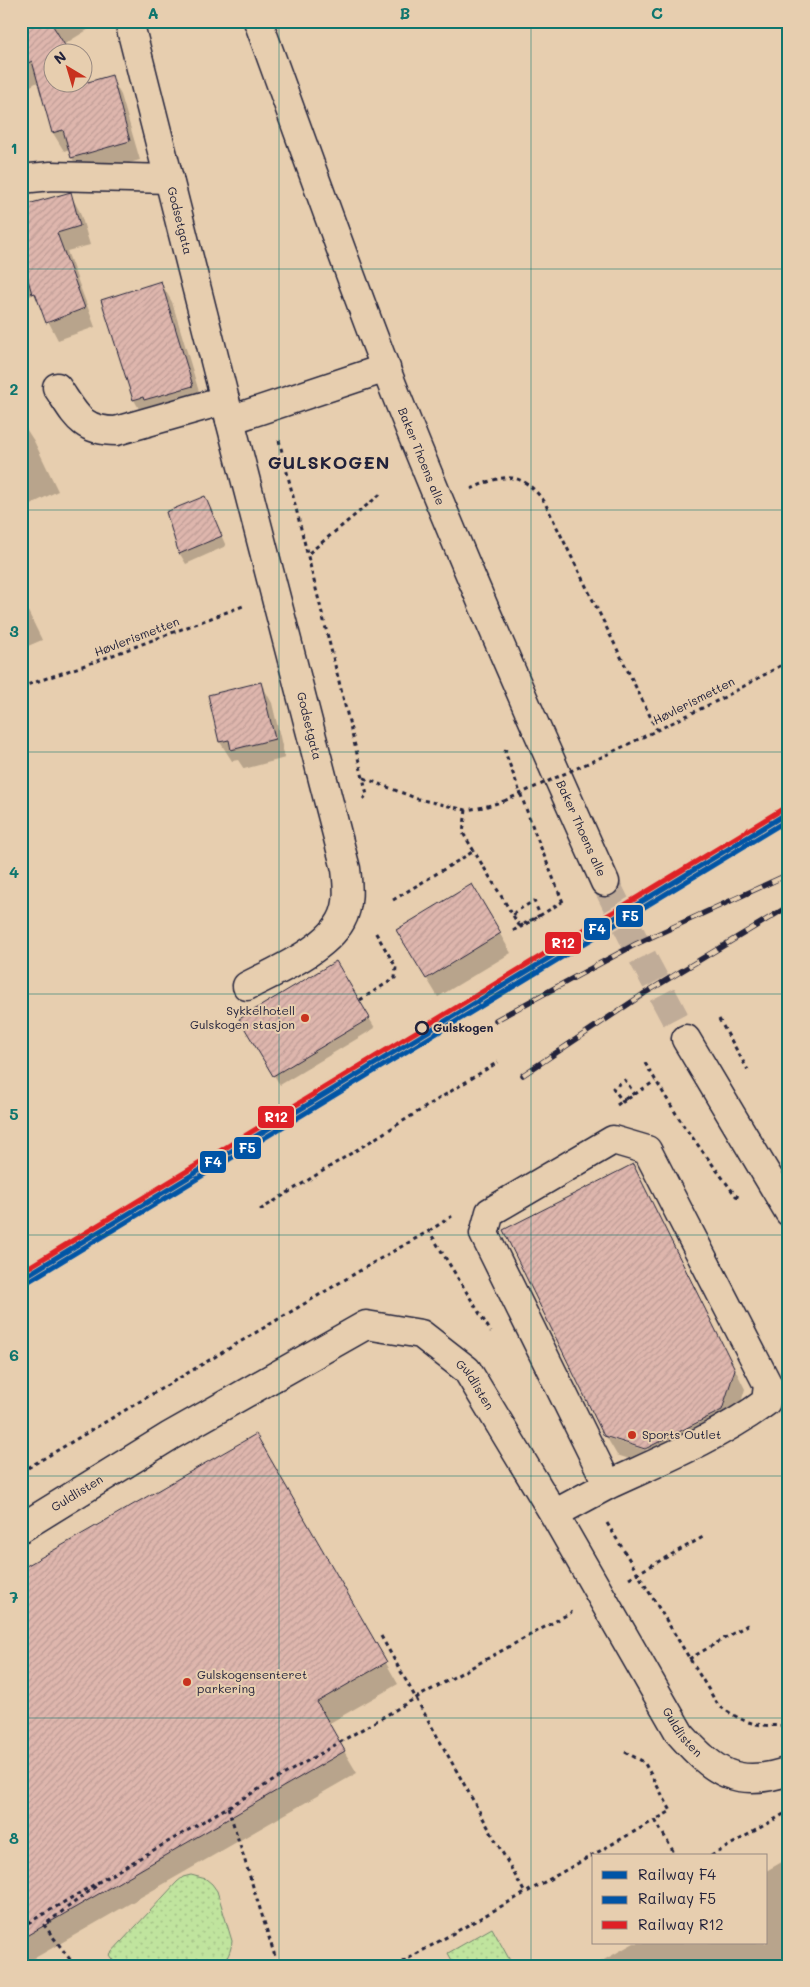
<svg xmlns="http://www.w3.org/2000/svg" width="810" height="1987" font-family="Mali,sans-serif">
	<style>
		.park { fill: url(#park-dots); stroke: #71836c }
		.shadow { fill: #0003 }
		.building { fill: url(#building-hatch); stroke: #22223b }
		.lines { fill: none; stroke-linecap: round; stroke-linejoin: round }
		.minor-tunnel { stroke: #c0ac98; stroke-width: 28; stroke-dasharray: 28 14; stroke-linecap: butt }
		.minor-casing { stroke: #22223b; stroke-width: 31 }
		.path { stroke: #22223b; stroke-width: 3; stroke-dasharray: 4 4; stroke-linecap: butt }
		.minor { stroke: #e7ceaf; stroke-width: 28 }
		.rail-casing { stroke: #22223b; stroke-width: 5.5 }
		.rail { stroke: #e7ceaf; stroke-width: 4; stroke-dasharray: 11; stroke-linecap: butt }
		.path-bridge { stroke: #22223b; stroke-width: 3; stroke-dasharray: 4 4; stroke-linecap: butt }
		.rail-1-casing { stroke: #e7ceaf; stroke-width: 9 }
		.rail-2-casing { stroke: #e7ceaf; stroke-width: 9 }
		.rail-3-casing { stroke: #e7ceaf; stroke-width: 9 }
		.rail-1 { stroke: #0054a6; stroke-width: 5 }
		.rail-2 { stroke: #0054a6; stroke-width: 5 }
		.rail-3 { stroke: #df2027; stroke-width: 5 }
		.grid { fill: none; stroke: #0f766e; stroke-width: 1; stroke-opacity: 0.55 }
		.poi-dot { fill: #c8321e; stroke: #e7ceaf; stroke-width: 2 }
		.stop-dot { fill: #e7ceaf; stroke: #22223b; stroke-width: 2.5 }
		.labels { text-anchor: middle; stroke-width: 4; stroke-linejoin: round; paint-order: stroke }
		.street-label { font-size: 12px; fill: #22223b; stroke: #e7ceaf }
		.poi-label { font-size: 12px; fill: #22223b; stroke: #e7ceaf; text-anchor: start }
		.stop-label { font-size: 12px; font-weight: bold; fill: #22223b; stroke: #e7ceaf; text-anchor: start }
		.district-label { font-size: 18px; font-weight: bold; letter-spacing: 1px; fill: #22223b; stroke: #e7ceaf }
		.line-badge { stroke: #e7ceaf; stroke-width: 2 }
		.badge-label { font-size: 14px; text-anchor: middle; font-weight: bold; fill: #fff }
		.neatline { fill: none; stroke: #0f766e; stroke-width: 2 }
		.grid-label { font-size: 16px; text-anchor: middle; font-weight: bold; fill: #0f766e }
	</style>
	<defs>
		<pattern id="park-dots" width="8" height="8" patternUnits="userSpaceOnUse" patternTransform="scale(1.25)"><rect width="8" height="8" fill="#c0e49e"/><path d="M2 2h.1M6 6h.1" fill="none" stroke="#a5c389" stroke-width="1.8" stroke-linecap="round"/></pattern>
		<pattern id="building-hatch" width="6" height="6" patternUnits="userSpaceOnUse" patternTransform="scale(1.25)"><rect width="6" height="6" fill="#deb6ad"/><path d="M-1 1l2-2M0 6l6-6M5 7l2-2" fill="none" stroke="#be9c96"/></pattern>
	</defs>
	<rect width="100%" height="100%" fill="#e7ceaf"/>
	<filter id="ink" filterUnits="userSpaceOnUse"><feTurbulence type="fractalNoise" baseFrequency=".02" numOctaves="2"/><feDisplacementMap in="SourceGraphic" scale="10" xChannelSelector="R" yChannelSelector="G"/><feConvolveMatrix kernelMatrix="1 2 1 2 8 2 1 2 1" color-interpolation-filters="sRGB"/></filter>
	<g filter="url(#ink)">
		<g class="park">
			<path d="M191,1875l15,4 6,5 5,7 15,50c-1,10 -4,17 -11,25h-104l-8,-11 68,-73 6,-5z"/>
			<path d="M492,1928l21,38h-58l-7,-13z"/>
		</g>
		<g class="shadow">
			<path d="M21,21h81l-39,24 5,7h-16v30l35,2 24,-7 10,18 19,65 -57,16 -11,-18 -2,-9 -6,2 -11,-18 -14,-52 -18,11z"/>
			<path d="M70,194l10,18 10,33 -23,6 28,76 -37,13 -24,-46 -13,6v-93z"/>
			<path d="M161,283l11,19 31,103 -58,14 -11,-19 -31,-100z"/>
			<path d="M21,421l13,20 24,50 -37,18z"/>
			<path d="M204,497l22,49 -40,18 -6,-10 -12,-41z"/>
			<path d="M21,597l21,43 -21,9z"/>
			<path d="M261,683l11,20 13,55 -41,11 -6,-9 -6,1 -12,-19 -10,-46z"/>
			<path d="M500,934l11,19 -73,44 -29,-48z"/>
			<path d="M336,963l39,65 -95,57 -39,-65z"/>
			<path d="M643,1185l102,204 -12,40 -76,39 -40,-13 -10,-17 44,14 1,-2 -47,-15z"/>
			<path d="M256,1436l142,248 -70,40 29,49 -336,193v-395z"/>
			<path d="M789,1858v108h-196l41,-23h132v-72z"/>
		</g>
		<g class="building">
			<path d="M21,21h29l19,31h-17v30h30v-8l6,8 24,-7 18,66 -59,17 -8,-28 -11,3 -20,-72 -11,6z"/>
			<path d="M71,192l9,34 -23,7 28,75 -39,15 -11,-30 -3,1 -11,-40v-48z"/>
			<path d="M161,281l32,105 -49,14 -1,-3 -10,3 -32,-100z"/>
			<path d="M205,496l17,40 -43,18 -13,-42z"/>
			<path d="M261,682l14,57 -44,11 -2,-10 -10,2 -11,-47z"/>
			<path d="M472,884l29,49 -75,46 -30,-49z"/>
			<path d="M336,961l34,57 -97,58 -34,-57z"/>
			<path d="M633,1164l102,205 -13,41 -77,39 -41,-13 -101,-206z"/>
			<path d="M256,1434l131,228 -70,40 28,49 -324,188v-370z"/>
		</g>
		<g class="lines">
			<path class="minor-tunnel" d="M605,882l39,78 42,79"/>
			<g class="minor-casing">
				<g id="minor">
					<path id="s1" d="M129,21l101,399"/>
					<path id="s2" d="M258,21c43,117 84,235 129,351 68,172 142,342 218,510"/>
					<path d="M21,179l30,-3 118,3"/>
					<path d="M57,387c18,26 23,44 59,44l109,-31"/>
					<path d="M247,986c29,-15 78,-36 94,-65 9,-16 7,-35 5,-52l-116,-449 156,-52"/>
					<path d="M686,1039l103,173"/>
					<path d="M554,1514l54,-29 -124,-251 6,-22 123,-72 34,10 121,235 -2,17c-46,34 -106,59 -158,83"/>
					<path id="s3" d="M21,1528l149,-92 196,-111 55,9 46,36 87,144 126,220c34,38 56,55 109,37"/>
				</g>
			</g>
			<g class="path">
				<path d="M279,440l84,338 4,17 -4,4"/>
				<path d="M471,489c33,-15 49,-19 73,12l113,229"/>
				<path d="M309,553l74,-61"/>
				<path d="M21,687l76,-26 146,-55"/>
				<path d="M506,749l-1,3 30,81 29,72"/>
				<path d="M606,755l115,-56 68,-38"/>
				<path d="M364,778l54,21 48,11 18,-3 20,-6"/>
				<path d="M466,810l-3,23 57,94"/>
				<path d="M393,900l81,-49"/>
				<path d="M514,915l1,-3 19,-11 6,14 -16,9"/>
				<path d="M520,925l1,2 41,-25"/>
				<path d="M360,1000l35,-22 1,-11 -22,-37"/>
				<path d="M719,1019l29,51"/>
				<path d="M645,1063l38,62 53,71 3,1"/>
				<path d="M625,1099l9,-6 -9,-13 -12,8 10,14 32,-21"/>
				<path d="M260,1210l238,-148"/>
				<path d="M429,1231l23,-15"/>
				<path d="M21,1472l362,-215 46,-26 62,101"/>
				<path d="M607,1523l111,182c27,19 38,22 71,20"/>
				<path d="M629,1578l74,-41"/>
				<path d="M381,1636l144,257"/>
				<path d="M689,1659l62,-36"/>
				<path d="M625,1752l19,10 27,49 -16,9 21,36"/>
				<path d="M228,1807l50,159"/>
				<path d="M711,1856l78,-45"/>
				<path d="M21,1927l395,-229 156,-86"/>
				<path d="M75,1966l-31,-41 55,-41"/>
				<path d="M395,1966l260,-146"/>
			</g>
			<use href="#minor" class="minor"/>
			<g class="rail-casing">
				<g id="rail">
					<path d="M496,1020l140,-76 153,-70"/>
					<path d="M523,1075l122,-82 144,-87"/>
				</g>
			</g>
			<use href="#rail" class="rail"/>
			<g class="path-bridge">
				<path d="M504,801l102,-46"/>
				<path d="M513,931l11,-7"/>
				<path d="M617,1105l8,-6"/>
			</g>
			<g class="rail-1-casing">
				<path id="rail-1" d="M21,1279l768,-467"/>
			</g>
			<g class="rail-2-casing">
				<path id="rail-2" d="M24,1284l765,-465"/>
			</g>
			<g class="rail-3-casing">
				<path id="rail-3" d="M21,1272l765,-465"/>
			</g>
			<use href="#rail-1" class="rail-1"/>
			<use href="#rail-2" class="rail-2"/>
			<use href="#rail-3" class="rail-3"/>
		</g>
	</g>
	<path class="grid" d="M279,21v1945M531,21v1945M21,269h768M21,510h768M21,752h768M21,994h768M21,1235h768M21,1476h768M21,1718h768"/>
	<g class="poi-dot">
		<circle cx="305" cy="1018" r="5"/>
		<circle cx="632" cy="1435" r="5"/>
		<circle cx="187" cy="1682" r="5"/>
	</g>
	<circle class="stop-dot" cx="422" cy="1028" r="6"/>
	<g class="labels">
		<g class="street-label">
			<text dy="4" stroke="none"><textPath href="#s1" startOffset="206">Godsetgata</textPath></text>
			<text dy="4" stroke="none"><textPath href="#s2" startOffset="465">Baker Thoens alle</textPath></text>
			<text transform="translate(137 637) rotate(-21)" y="4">Høvlerismetten</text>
			<text transform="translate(694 701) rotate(-27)" y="4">Høvlerismetten</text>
			<text transform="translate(309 726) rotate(76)" y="4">Godsetgata</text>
			<text dy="4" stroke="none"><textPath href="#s2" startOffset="870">Baker Thoens alle</textPath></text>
			<text dy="4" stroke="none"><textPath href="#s3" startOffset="531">Guldlisten</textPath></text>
			<text dy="4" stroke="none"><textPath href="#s3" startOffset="66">Guldlisten</textPath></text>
			<text dy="4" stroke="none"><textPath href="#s3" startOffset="936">Guldlisten</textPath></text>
		</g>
		<g class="poi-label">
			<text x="295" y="1015" text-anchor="end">Sykkelhotell<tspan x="295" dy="14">Gulskogen stasjon</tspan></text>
			<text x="642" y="1439">Sports Outlet</text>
			<text x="197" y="1679">Gulskogensenteret<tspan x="197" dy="14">parkering</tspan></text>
		</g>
		<g class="stop-label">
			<text x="433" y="1032">Gulskogen</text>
		</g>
		<g class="district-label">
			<text x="329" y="469">GULSKOGEN</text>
		</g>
	</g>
	<g class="line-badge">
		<rect x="615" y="904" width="29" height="24" rx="5" fill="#0054a6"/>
		<rect x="583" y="917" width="28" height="24" rx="5" fill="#0054a6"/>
		<rect x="544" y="931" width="38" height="24" rx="5" fill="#df2027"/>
		<rect x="257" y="1105" width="38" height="24" rx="5" fill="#df2027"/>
		<rect x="233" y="1136" width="29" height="24" rx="5" fill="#0054a6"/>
		<rect x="199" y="1150" width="28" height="24" rx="5" fill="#0054a6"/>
	</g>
	<g class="badge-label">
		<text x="630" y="921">F5</text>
		<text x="597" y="934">F4</text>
		<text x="563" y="948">R12</text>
		<text x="276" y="1122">R12</text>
		<text x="247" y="1153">F5</text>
		<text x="213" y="1167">F4</text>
	</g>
	<rect width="810" height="1987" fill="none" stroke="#e7ceaf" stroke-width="55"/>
	<rect x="592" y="1854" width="175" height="90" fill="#e7ceaf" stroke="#988981"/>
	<rect x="602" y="1871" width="25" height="8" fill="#0054a6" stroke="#988981"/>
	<text x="638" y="1880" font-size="15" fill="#22223b">Railway F4</text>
	<rect x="602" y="1896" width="25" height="8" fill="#0054a6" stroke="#988981"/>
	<text x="638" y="1904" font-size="15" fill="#22223b">Railway F5</text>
	<rect x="602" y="1921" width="25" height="8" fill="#df2027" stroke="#988981"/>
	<text x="638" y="1930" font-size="15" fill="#22223b">Railway R12</text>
	<g transform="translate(68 68) rotate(322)"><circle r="24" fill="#e7ceaf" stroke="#988981"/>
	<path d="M0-4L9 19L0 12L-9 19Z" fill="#c8321e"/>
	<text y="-8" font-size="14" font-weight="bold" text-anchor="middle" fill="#22223b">N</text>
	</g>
	<rect x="28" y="28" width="754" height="1932" class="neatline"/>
	<g class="grid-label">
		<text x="153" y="19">A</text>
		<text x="405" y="19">B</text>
		<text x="657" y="19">C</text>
		<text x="14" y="154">1</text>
		<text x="14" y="395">2</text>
		<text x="14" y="637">3</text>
		<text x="14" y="878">4</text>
		<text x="14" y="1120">5</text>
		<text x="14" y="1361">6</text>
		<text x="14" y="1603">7</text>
		<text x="14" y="1844">8</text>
	</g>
</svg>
